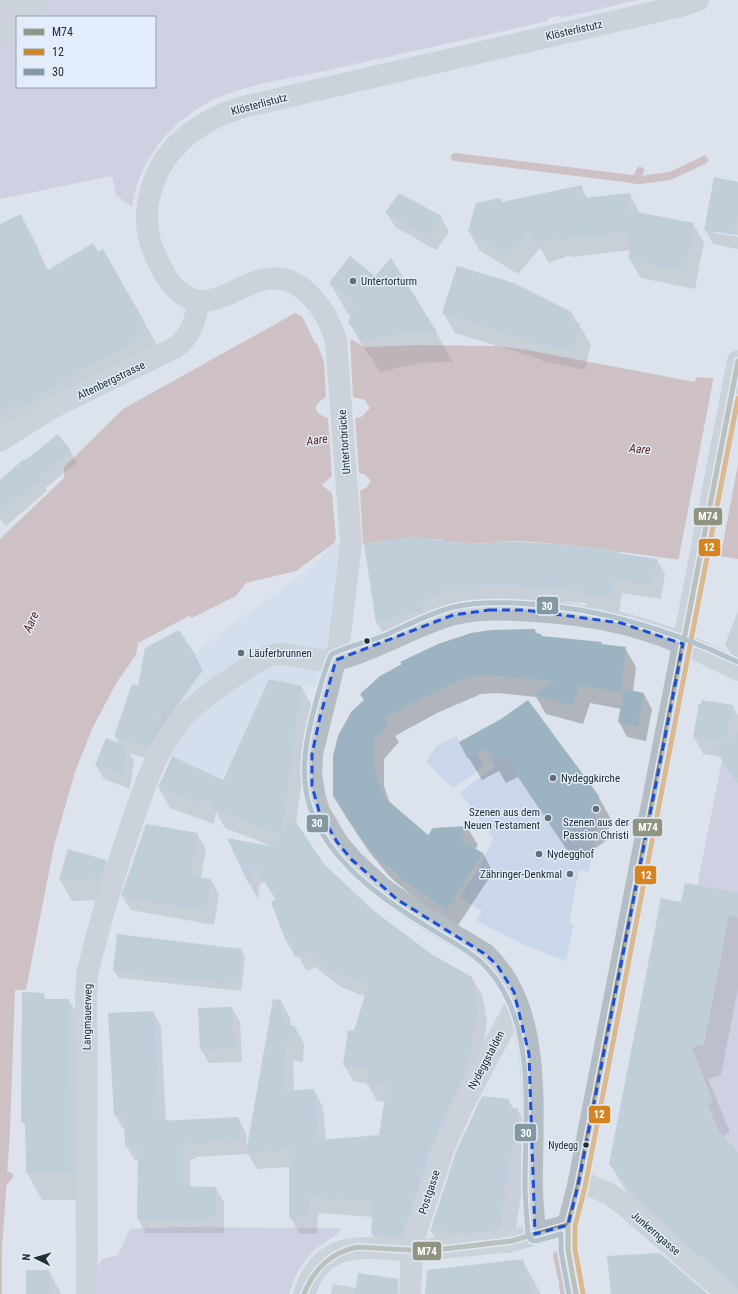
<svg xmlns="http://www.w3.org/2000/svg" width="738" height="1294" font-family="'Roboto Condensed',sans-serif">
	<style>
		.green { fill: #beb8d4; fill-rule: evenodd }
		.plaza { fill: #cad7eb }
		.water { fill: #bd9897 }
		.pier { fill: #dce3ec }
		.shadow { fill: #0003 }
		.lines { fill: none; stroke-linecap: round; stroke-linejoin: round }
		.stream { stroke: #bd9897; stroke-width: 8 }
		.building { fill: #9cb4c1 }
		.pedestrian { stroke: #b5bdc4; stroke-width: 16 }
		.minor { stroke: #b5bdc4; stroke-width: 22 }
		.tertiary { stroke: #b5bdc4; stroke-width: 22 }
		.bus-1-casing { stroke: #e2ecfa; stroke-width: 8 }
		.bus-2-casing { stroke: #e2ecfa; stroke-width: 8 }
		.bus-3-casing { stroke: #e2ecfa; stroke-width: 8 }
		.bus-1 { stroke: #929482; stroke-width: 5 }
		.bus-2 { stroke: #d78420; stroke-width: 5 }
		.bus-3 { stroke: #8299a2; stroke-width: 5 }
		.marked { fill: none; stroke: #1d4ed8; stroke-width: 3; stroke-dasharray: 8 5; stroke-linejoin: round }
		.poi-dot { fill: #646e74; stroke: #e2ecfa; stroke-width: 1.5 }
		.bus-dot { fill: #242f34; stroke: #e2ecfa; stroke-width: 1.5 }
		.labels { text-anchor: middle; stroke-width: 3; stroke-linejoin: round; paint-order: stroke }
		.bus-label { font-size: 10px; fill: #242f34; stroke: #e2ecfa; text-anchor: end }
		.street-label { font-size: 11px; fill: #242f34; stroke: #e2ecfa }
		.poi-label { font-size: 11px; fill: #242f34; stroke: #e2ecfa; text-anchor: start }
		.water-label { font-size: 12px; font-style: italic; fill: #581f18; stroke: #e2ecfa }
		.line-badge { stroke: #e2ecfa; stroke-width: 1.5 }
		.badge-label { font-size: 11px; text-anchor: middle; font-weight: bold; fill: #fff }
	</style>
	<rect width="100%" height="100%" fill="#dce3ec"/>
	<g class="green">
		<path d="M0,0h638l-77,18v-3l-13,3v3c-74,17 -149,33 -224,50 -40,9 -87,14 -122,35 -37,22 -64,58 -70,101l-16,-12 -4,-19 -112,23zM17,17h138v70h-138z"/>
		<path d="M722,760l16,24v109l-22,-4 -20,3z"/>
		<path d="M729,915l9,2v235l-21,-23 -9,-25 5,-3 -21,-53 12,-4z"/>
		<path d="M179,1227l163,1c-6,9 -13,11 -21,17 -17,12 -26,29 -32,49h-193c0,-11 -1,-26 6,-35l16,-4 12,-26z"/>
	</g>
	<g class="plaza">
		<path d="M334,544h18l-24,146 -59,-11 -47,100 -52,-24 -22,-6 18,-54 36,-48 110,-80z"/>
		<path d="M457,736l11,22 9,-4 7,12 -31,22 -27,-26 10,-16z"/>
		<path d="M504,755l49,73 23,3 19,-13 4,1 -10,53 -10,-2 -10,53 5,1 -8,37 -39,-15 -51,-25 6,-10 -22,-14 19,-29 14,-29 -33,-47 35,-25 -3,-6z"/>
	</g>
	<path class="water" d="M295,313l7,3 13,27 38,-3 11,7 58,-2 74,1 31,4 168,32 1,-5 42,3v179l-37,-6 -2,9c-68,-7 -132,-21 -202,-21v3l-54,-2v-3h-27l-1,-2 -51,7h-31l-37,27 -50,12 -10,13 -44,22 -3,-2 -51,27 -2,12 -19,27 -24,45 -18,45 -21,74 -28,144h-11l-5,141 -8,119v44h-2v-755l64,-61v-11l59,-58z"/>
	<g class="pier">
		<path d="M350,339l3,58 12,3 5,8 -9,9 -6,1 4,55 5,1 7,7 -4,6 -7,4 3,53h-29l2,-6 -4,-45 -10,-8 10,-9 -4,-58 -9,-4 -4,-6 4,-6 7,-5 -2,-35 -8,-21z"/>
		<path d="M714,376l24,2v86l-18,95 -18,-3 -2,8 -22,-2z"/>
	</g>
	<g class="shadow">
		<path d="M738,183v52l-24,-4v2l24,4v12l-25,-5 -8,-15z"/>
		<path d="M581,186l7,13 42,-5 10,20 53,10 11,18 -9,47 -54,-11 -11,-18v-10l-58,7 -2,-2 -21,8 -9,-15 -22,26 -39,-24 -10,-19 32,-28z"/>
		<path d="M387,213l54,4 8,15 -13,18 -41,-23z"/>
		<path d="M20,216l14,23 14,32 55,-21 55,97 -158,101v-223z"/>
		<path d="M391,260l45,72 17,30 -33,1 -40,9 -9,-15 -4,-4 -18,-30 3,-7 -4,-2 -18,-31 45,-6z"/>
		<path d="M513,283l58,29 20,32 -6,26 -43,-9 -2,-2 -85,-26 -12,-20z"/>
		<path d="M70,451l7,12 -32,25 2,3 -41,35 -6,-7v-38l25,-19z"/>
		<path d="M444,543l175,11 38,6 8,14 -4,25 -39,-6 -3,19 -31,-4 -2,-5 -105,-4v4l-96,33 -8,-13z"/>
		<path d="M738,611v55l-13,-22z"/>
		<path d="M535,630l2,4 5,3 59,6 2,3 22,2 11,19 -3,25 11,2 8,15 -6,32 -19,-4 -8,-15 2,-13 -31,-6 -7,21 -37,-10 -10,-17 -38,-4 -17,1 -44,19 -42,23 4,6 -15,17v27l6,18 38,33 39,-10 11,18 -3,5 8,3 10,19 -36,55 -43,-28 -3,-4 -22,-19 -19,-23 -25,-38 -11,-19 5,-61z"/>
		<path d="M195,656l8,14 -29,40 -18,52 -27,-9 5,8 -4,28 -26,-10 -8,-14 24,-20 -5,-9 24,-49z"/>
		<path d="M301,686l11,20 -16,117 27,41 49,47 60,45 40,22 10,17 5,26 -9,64 -66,167 -31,-1 -9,-17 1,-17 -55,-4 -1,21h-17l-10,-17v-50l-33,2 -9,-15 -53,3v2h-5v29h26l8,14v31h-78l-8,-14 1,-59h-4l-9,-14v-17h-3l-8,-14 -5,-101 43,-2 8,14 5,96 72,-4 8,15 1,14 34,-146 9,17 1,8 4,1 9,17 -1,18 -10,-2 1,31 20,-1 9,17 3,33 54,-4 6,-34 -9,-1 -10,-18 -13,-1 -10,-17 22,-68 -27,-11 -23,-19 -9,4 -9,-15 -2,2 -10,-17 -14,-39 4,-2 -11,-18 -5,2 -2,16 -30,-60 46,7 -49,-19 -9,-16 -2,12 -44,-16 -11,-20 13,-30 51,23z"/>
		<path d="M700,705l33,1 5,10v68l-18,-27 -17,-3 -9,-17z"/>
		<path d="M502,720l96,76 13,23 -4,21 -18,13 -22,-3 -49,-73 -12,6 -7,-12 -17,9 -13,-22z"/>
		<path d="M197,834l9,15 -5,29 10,2 8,14 -5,31 -83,-15 -9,-14z"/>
		<path d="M69,851l37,10 12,21 -6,18 -40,1 -12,-21z"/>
		<path d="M738,894v94l-17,87 -13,4 22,53 -6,3 2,6 12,13v140h-9l-101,-99 -18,-31 72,-261z"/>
		<path d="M241,950l4,7 -4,34 -122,-13 -5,-7z"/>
		<path d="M43,994l4,6h22l15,27 2,173h-44l-15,-27 -1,-45 -4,-7z"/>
		<path d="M232,1008l8,14 2,40 -33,1 -8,-14z"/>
		<path d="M508,1100l6,9h3l14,24 -19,120 -68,1 -13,-23z"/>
		<path d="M522,1260l19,34h-115z"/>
		<path d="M49,1271l12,23h-34z"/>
		<path d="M333,1284l24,4 40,6h-66z"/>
	</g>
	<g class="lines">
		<g class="stream">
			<path d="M455,157l185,23 30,-4 34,-16"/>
			<path d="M636,180l4,-9"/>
			<path d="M0,1186l9,-10"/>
			<path d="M557,1255l5,24"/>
			<path d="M563,1285l1,7"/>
		</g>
	</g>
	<g class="building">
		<path d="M714,177l24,5v29l-4,24 -30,-5z"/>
		<path d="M582,185l1,13 47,-5v18l64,12 -9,48 -56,-11 1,-29 -70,8 -1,-2 -21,8 -8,-16 -23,28 -39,-26 8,-28 24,-5 2,4z"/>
		<path d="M399,193l43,23 -15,20 -42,-23z"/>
		<path d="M21,214l25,57 47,-28 5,9 5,-3 42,74 -3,13 -41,25 -2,-2 -74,46 -4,-5 -21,15v-191z"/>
		<path d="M350,256l25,20 16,-18 46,74 -35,1 -41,9 -4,-12 -9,-7 8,-21 -27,-19z"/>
		<path d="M457,266l57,17 57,29 -1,9 10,2 -6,28 -45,-9v-2l-87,-27z"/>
		<path d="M58,434l13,17 -32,26 2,2 -41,35v-34l24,-21 2,1z"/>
		<path d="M414,537l29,3v2l54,2v-3l61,3 61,7v2l38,6 -4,26 -38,-6 -3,19 -33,-4 1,-5 -55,-3 -51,-1v5h-29l-23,13 1,7 -47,13 -12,-79z"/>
		<path d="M535,629v4l6,1 1,2 60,6 -1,2 25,3 -5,46 -41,-8 -7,21 -39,-11 20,-14 -67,-6 -17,1 -43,19 -43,23 5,5 -15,17v27l10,30 44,38 5,-7 35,-2 -9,14 24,13 -36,57 -45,-30 1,-1 -26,-21 -19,-23 -25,-39v-40l5,-20 13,-24 13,-12 -4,-6 20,-18 22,-12 -2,-2 38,-18 33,-11 20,-3z"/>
		<path d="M179,630l17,25 -30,40 -18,53 -34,-12 18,-52 6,2 7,-38z"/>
		<path d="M269,679l33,7 -21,149 -68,-26 -8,-16 -2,12 -45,-17 14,-32 51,24z"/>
		<path d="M624,689l20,4 -6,34 -20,-5z"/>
		<path d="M528,700l71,96 -4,22 -19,13 -23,-3 -49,-73 -12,6 -6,-12 -18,10 -9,-17 42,-23z"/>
		<path d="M702,700l31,5 -7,37 12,-10v51l-23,-33 9,-7 -31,-6 6,-33h2z"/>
		<path d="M106,738l20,8 -4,29 -27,-10z"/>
		<path d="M292,816l32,48 49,46 60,45 39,22 6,27 -10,63 -35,75 -31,94 -31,-2 2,-33 -64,-4 -1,21h-19v-69l-43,4 27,-154 8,1 2,24 12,2 -1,19 -10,-2 2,48 28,-2 4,51 61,-5 8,-49 -21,-2 2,-16 -25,-3 5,-35 6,1 14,-46 -39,-15 -23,-20 -10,4 -7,-15 -3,2 -15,-39 5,-3 -22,-34 -3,2 -2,18 -22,-47 49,9z"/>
		<path d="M146,824l52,9 -7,43 20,3 -5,32 -85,-15z"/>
		<path d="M68,849l38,11 -6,19 -41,1z"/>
		<path d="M685,883l53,10v23l-9,-1 -26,129 -12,4 22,53 -6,3 12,28 19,20v137l-96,-85 -33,-40 52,-266 20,4z"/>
		<path d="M117,934l125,15 -4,35 -125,-13z"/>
		<path d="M22,992l22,1v6h25l2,174h-45l-1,-51h-4v-31z"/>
		<path d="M232,1007l3,41 -35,1 -2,-41z"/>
		<path d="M154,1011l5,110 80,-4 1,23 -53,3v2h-4l-1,41 34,1v31l-79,1 1,-74 -13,1 -1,-31h-10l-6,-102z"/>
		<path d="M482,1096l27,3 1,9h8l-19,122 -69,1 26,-79z"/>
		<path d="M660,1253l48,41h-97l-4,-38z"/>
		<path d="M523,1259l8,35h-106l2,-24z"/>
		<path d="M26,1270h23l1,24h-24z"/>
		<path d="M358,1273l40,6v15h-43z"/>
	</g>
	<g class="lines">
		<path class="pedestrian" d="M0,4l23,-4"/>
		<g class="minor">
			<path d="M25,17l13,-17"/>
			<path d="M0,35l17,-11"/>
			<path d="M0,441l52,-33 124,-61c16,-12 19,-27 23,-46"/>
			<path d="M579,1181l31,13 13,10 104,90"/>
			<path d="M535,1234c-1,-19 -4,-38 -3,-58 0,-71 10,-169 -47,-222l-65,-39 -38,-27 -30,-28 -15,-18 -18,-31 -4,-12 -4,-25 1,-20 27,-110 12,-100 -15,-204c-9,-29 -34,-67 -69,-61 -28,4 -55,34 -83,16 -14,-8 -20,-22 -27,-36 -22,-43 -6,-95 32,-125 16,-13 35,-21 54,-27l438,-101 17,-6"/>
			<path d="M412,1251l99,-10 57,-16"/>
			<path d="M87,1294l-1,-298 1,-21c13,-55 30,-110 49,-164 12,-34 24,-69 49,-96 12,-13 75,-60 91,-61 20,-1 41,10 61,6 41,-11 77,-35 118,-46 25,-6 53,-5 79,-3 29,2 58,5 86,12 41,9 81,28 118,47"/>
			<path d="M410,1294l2,-43 3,-16 29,-88 20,-44 53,-100"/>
			<path d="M576,1294l-8,-44v-25l10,-39 28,-144"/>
		</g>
		<g class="tertiary">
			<path d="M606,1042l132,-681"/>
			<path d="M304,1294c18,-56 61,-47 108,-43"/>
		</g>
		<g class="bus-1-casing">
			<g id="bus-1">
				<path d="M304,1294c10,-25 26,-41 53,-47l70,4 84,-10 57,-16"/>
				<path d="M576,1294l-8,-44v-25l10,-39 160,-825"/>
			</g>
		</g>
		<g class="bus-2-casing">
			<path id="bus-2" d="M583,1293l-8,-44v-23l10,-39 153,-789"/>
		</g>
		<g class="bus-3-casing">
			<path id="bus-3" d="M569,1294l-8,-43v-17l-25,7 -5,-1 -3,-5c-1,-17 -3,-34 -3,-51 0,-57 8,-129 -16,-182 -21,-46 -46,-52 -86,-78 -47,-29 -103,-70 -116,-128 -5,-23 -2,-48 3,-70 3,-13 16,-64 22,-72 17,-8 36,-12 54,-19 22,-10 44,-22 68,-28 24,-6 50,-5 75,-3 75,5 142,26 209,58"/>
		</g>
		<use href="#bus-1" class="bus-1"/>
		<use href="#bus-2" class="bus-2"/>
		<use href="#bus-3" class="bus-3"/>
	</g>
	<path d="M0 0H738V1294H0ZM489,610h36l96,13 62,21 -105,542 -10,39 -33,9 -6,-180 -15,-62 -17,-27 -12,-11 -87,-54 -46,-40 -15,-18 -18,-31 -7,-25v-32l8,-37 16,-57 117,-45z" fill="#dce3ec" fill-opacity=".55" fill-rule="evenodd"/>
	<path class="marked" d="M489,610h36l96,13 62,21 -105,542 -10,39 -33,9 -6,-180 -15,-62 -17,-27 -12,-11 -87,-54 -46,-40 -15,-18 -18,-31 -7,-25v-32l8,-37 16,-57 117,-45z"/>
	<g class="poi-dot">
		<circle cx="353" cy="281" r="4"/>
		<circle cx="241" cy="653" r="4"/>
		<circle cx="553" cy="778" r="4"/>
		<circle cx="596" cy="809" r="4"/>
		<circle cx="548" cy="818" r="4"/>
		<circle cx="539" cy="854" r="4"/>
		<circle cx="570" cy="874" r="4"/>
	</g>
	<g class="bus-dot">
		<circle cx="367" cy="641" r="3.5"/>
		<circle cx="586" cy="1145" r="3.5"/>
	</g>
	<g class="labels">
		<g class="bus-label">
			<text x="578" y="1149">Nydegg</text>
		</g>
		<g class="street-label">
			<text transform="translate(574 30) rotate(-13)" y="4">Klösterlistutz</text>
			<text transform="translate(259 104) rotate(-15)" y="4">Klösterlistutz</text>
			<text transform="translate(111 380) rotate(-26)" y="4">Altenbergstrasse</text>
			<text transform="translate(344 442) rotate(-94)" y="4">Untertorbrücke</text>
			<text transform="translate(87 1017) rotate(-89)" y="4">Langmauerweg</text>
			<text transform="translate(486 1060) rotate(-62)" y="4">Nydeggstalden</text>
			<text transform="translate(429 1192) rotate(-72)" y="4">Postgasse</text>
			<text transform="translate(656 1233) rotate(41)" y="4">Junkerngasse</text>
		</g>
		<g class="poi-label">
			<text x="361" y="285">Untertorturm</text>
			<text x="249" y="657">Läuferbrunnen</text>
			<text x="561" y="782">Nydeggkirche</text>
			<text x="540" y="816" text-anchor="end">Szenen aus dem<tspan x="540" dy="13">Neuen Testament</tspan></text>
			<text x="596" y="826" text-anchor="middle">Szenen aus der<tspan x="596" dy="13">Passion Christi</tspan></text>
			<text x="547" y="858">Nydegghof</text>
			<text x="562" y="878" text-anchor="end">Zähringer-Denkmal</text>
		</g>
		<g class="water-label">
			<text transform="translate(317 440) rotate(-8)" y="4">Aare</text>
			<text transform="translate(640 449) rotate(5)" y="4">Aare</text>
			<text transform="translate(31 622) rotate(-65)" y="4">Aare</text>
		</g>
	</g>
	<g class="line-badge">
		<rect x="693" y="507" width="30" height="19" rx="4" fill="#929482"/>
		<rect x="698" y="538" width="23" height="19" rx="4" fill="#d78420"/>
		<rect x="536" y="596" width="23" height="19" rx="4" fill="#8299a2"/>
		<rect x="306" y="814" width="23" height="19" rx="4" fill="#8299a2"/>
		<rect x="632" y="818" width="31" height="19" rx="4" fill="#929482"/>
		<rect x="634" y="865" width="23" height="20" rx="4" fill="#d78420"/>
		<rect x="588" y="1105" width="23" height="19" rx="4" fill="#d78420"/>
		<rect x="514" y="1123" width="23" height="19" rx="4" fill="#8299a2"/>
		<rect x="412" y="1241" width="30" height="20" rx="4" fill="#929482"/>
	</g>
	<g class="badge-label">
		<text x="708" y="520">M74</text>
		<text x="709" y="551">12</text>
		<text x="547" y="610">30</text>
		<text x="317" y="827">30</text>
		<text x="648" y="831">M74</text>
		<text x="646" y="879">12</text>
		<text x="599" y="1118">12</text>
		<text x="526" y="1137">30</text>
		<text x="427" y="1255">M74</text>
	</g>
	<rect x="16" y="16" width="140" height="72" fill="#e2ecfa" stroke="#96a0ab"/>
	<rect x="24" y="29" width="20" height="6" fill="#929482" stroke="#96a0ab"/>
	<text x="52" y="36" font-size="12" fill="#242f34">M74</text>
	<rect x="24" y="49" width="20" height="6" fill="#d78420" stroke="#96a0ab"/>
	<text x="52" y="56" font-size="12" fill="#242f34">12</text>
	<rect x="24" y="69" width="20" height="6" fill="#8299a2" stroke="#96a0ab"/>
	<text x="52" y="76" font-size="12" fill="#242f34">30</text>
	<g transform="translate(36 1258) rotate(275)" stroke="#e2ecfa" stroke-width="3" paint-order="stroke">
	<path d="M0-3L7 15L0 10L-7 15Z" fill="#242f34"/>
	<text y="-6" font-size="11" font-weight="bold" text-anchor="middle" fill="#242f34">N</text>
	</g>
</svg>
